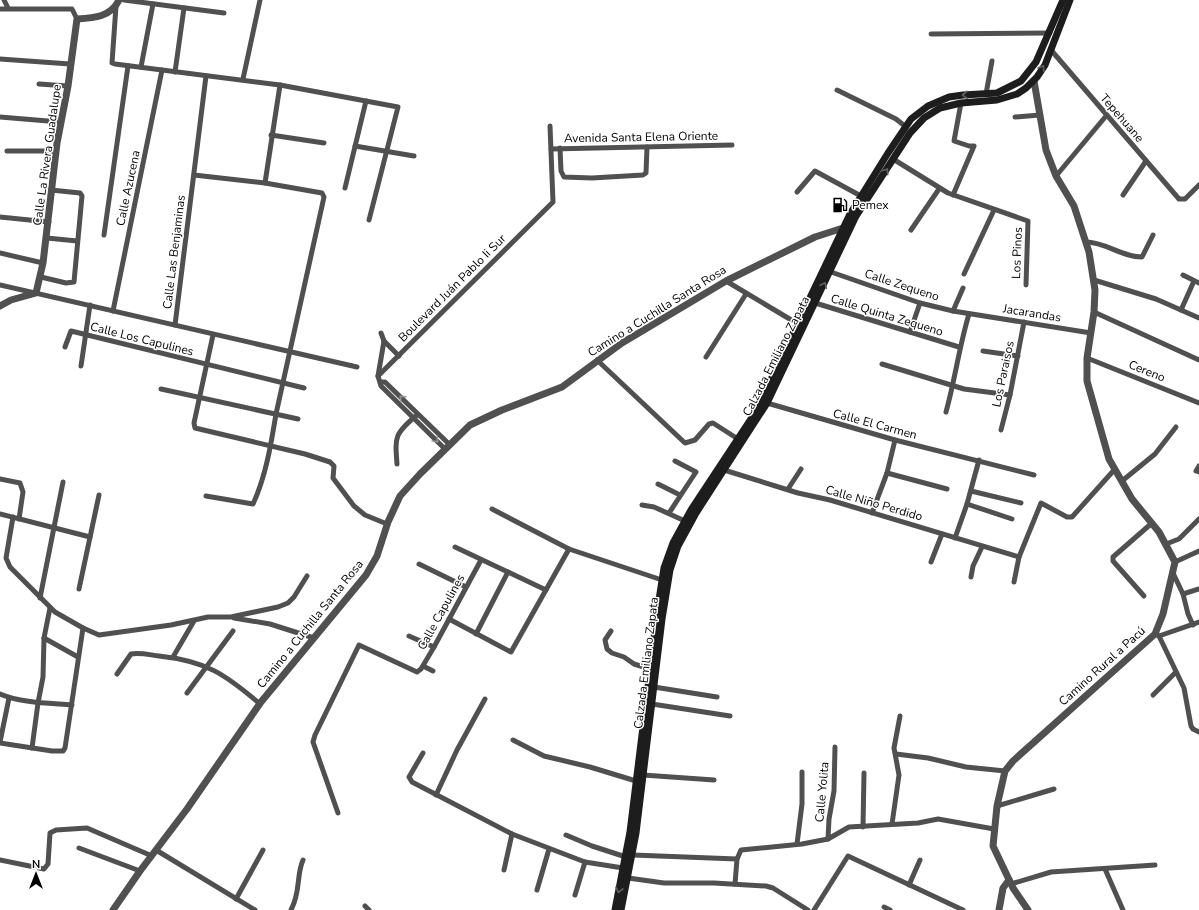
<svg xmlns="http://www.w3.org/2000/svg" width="1199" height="910" font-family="'Nunito Sans',sans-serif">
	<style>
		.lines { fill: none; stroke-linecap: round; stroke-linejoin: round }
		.minor { stroke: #505050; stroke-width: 5 }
		.tertiary { stroke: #505050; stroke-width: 7 }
		.secondary { stroke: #1d1d1d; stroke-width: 7 }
		.oneway { stroke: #616161 }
		.oneway2 { stroke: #969696 }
		.labels { text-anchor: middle; stroke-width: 3; stroke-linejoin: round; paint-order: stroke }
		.street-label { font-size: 12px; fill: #000; stroke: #fff }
		.poi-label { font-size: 12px; fill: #000; stroke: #fff; text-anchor: start }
	</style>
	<rect width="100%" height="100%" fill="#fff"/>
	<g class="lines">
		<g class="minor">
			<path d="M4,0l4,8"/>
			<path d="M124,0l100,13"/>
			<path d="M116,6l-4,57 3,1 165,21 118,22 -29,113"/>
			<path d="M0,9h72l5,10"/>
			<path d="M931,34l119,-1"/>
			<path d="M1051,50l128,149h6l14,-14"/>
			<path d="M0,59l70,5"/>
			<path d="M141,67l12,-63"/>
			<path d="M175,72l9,-64"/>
			<path d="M243,79l17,-79"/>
			<path d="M39,84l29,2"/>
			<path d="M837,90l59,29 10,8"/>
			<path d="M986,94l6,-33"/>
			<path d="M0,117l60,5"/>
			<path d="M1015,117l25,-2"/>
			<path d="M271,135l53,8"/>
			<path d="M355,146l59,10"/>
			<path d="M560,148l1,23 3,6 28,1 51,-3 3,-2 1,-26"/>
			<path d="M551,149l181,-4"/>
			<path d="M7,151h49"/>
			<path d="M893,159l55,34 80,28 -2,64"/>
			<path d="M194,175l71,8 57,10 2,4 -48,217c-5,30 -10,62 -23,90l-47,-8"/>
			<path d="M1056,176l50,-60"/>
			<path d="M265,183l15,-98"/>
			<path d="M345,188l21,-87"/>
			<path d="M797,192l18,-21 46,25"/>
			<path d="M953,195l21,-49h-5l-15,-5 7,-38"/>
			<path d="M1123,195l23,-34"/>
			<path d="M0,217l49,5"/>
			<path d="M911,230l28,-41"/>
			<path d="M104,235l24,-169"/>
			<path d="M47,238l30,3"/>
			<path d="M1086,242c20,0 35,15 56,15l11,-22"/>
			<path d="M0,253l43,10"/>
			<path d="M831,272l89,31 33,8 138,22"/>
			<path d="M964,274l30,-64"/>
			<path d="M1183,275l16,8"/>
			<path d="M41,277l25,6 8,-1 8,-86 -2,-3 -29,-3"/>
			<path d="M1094,280l62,19 43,19"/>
			<path d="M726,281l72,43"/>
			<path d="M0,285l357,82"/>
			<path d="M812,302l147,45"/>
			<path d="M1181,310l13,-29"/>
			<path d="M113,311l49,-241"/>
			<path d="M953,311l10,-23"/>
			<path d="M1094,312l105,48"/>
			<path d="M175,325l31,-249"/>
			<path d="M910,332l10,-29"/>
			<path d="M381,333l3,8 15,15"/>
			<path d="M213,335l-19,88 1,5 110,26 25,8 4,4 -1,12 21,28 11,9 22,9"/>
			<path d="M384,341l-6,35 3,10 64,63"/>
			<path d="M65,347l6,-16 233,57"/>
			<path d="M983,351l35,5"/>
			<path d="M706,357l40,-63"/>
			<path d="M1087,358l112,45"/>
			<path d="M597,360l88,83 10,-3 14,-16 4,-1 25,16"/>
			<path d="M882,364l82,25 46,6"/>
			<path d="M81,366l9,-61"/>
			<path d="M378,376l175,-174 -3,-76"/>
			<path d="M381,382h4l65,63"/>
			<path d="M161,389l137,30"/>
			<path d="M767,403l128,37 139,35"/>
			<path d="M946,412c9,-32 13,-65 23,-98"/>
			<path d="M1001,430l9,-35 14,-73"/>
			<path d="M397,464c-2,-27 -3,-30 20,-49"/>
			<path d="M1199,466l-3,5 3,1"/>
			<path d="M724,470l74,23 32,7 189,57"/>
			<path d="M887,473l60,16"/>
			<path d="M0,479l20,4 3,9 -4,27"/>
			<path d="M1122,481l33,-27 21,-27"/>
			<path d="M658,484l22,11"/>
			<path d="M788,489l13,-20"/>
			<path d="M971,491l50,12"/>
			<path d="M967,504l45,15"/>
			<path d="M642,505l12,2 31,14"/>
			<path d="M492,509l77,40 93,31"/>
			<path d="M669,513l27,-41 -21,-11"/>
			<path d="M872,513l15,-40 8,-33"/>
			<path d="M0,514l90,23"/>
			<path d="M13,517l-7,41 4,9 45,45 28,16 16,7 72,-10 37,-8h23l47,-10 10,-4 6,-6 13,-21"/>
			<path d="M955,538l12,-34 12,-44"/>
			<path d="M1166,544l13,-5 20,-20"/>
			<path d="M455,547l91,43"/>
			<path d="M931,562l11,-28"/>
			<path d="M1175,562l24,-11"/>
			<path d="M419,564l47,23"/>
			<path d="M1173,573l10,21 5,20 5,11"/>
			<path d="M971,577l2,-11 9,-19"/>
			<path d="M1014,582l5,-25 22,-54 26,14h5l43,-48"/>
			<path d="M79,589l20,-94"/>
			<path d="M1183,594l16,-5"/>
			<path d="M1144,596l-31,-35v-4l39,-34"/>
			<path d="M40,598l23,-116"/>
			<path d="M234,618l36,6 44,14"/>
			<path d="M449,619l62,33 58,-103"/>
			<path d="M611,631l-6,9 2,9 5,4 12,4 10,7 16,5"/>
			<path d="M476,634l32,-62"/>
			<path d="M1155,634l4,2 25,52 7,38 2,3 6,3"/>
			<path d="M409,636l25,11"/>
			<path d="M1159,636l40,-14"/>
			<path d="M44,638l34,19"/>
			<path d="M173,657l21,-36"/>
			<path d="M423,666l10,5"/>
			<path d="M117,674l14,-20c9,-2 19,1 28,2 47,5 66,18 101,48"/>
			<path d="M654,687l63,10"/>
			<path d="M187,693l46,-62"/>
			<path d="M0,694c22,9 47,9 72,11"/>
			<path d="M1153,695l23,-23"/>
			<path d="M652,704l78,12"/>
			<path d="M513,740l31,16 46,11 46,14"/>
			<path d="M0,742l9,-44"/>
			<path d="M0,743l52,8h11l2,-3 18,-120"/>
			<path d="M32,748l6,-45 5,-26 1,-39 6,-30"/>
			<path d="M423,753l-14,24 3,5 100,52 73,28 38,6"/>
			<path d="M896,754l32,4 38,9 39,4"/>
			<path d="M643,775l71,5"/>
			<path d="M436,795l21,-45 28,-51"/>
			<path d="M997,806l57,-17"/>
			<path d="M338,813l-25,-71 2,-7 43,-88 1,-2 58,27 4,-3 13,-22 47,-87"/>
			<path d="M892,824l7,-49 -5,-27 6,-32"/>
			<path d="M863,827l1,-54"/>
			<path d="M566,835l26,11 34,11"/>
			<path d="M828,839l1,-20 5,-28 1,-44"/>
			<path d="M797,844l5,-40v-32"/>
			<path d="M79,848l61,23"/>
			<path d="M156,850l99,60"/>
			<path d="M633,855l104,4"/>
			<path d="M0,860l44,9 4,-5 2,-31 6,-3 31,-2 65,28"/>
			<path d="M1105,869l18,41"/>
			<path d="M504,870l8,-36"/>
			<path d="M628,878l36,5h50l52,3 7,2 35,22"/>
			<path d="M735,884l2,-25 4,-9 61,-6 26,-5 21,-12 69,-4 20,-4 56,10"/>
			<path d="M1011,884l40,-12 104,-7"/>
			<path d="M909,885l11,-25"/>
			<path d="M537,890l12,-41"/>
			<path d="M575,895l10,-33"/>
			<path d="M236,899l27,-49"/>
			<path d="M365,906l4,4"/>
			<path d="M884,907l6,3"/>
			<path d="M291,910c10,-19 5,-34 12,-50"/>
			<path d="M814,910l34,-54 115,54"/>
		</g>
		<g class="tertiary">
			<path d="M0,306l11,-6 25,-7 7,-30 14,-120 11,-57 9,-67c17,-1 34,-2 42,-19"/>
			<path d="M113,910l27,-39 47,-62 74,-107 105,-127 11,-19 11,-34 12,-26 20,-22 50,-49 32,-15 60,-23 60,-44 104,-62 89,-44 28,-9"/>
			<path d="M999,910l4,-22 6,-8"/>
			<path d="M1028,910l-15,-22 -20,-42 4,-40 8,-35 8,-10 142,-127 8,-20 12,-52 -16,-30 -27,-33 -23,-40 -22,-78v-23l7,-46 1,-22 -6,-38 -15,-46 -18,-30 -10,-26 -12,-69"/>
		</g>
		<g class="secondary">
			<path d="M615,910l15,-78 28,-226 6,-38 9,-25 18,-33 64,-97 95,-199 38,-61 23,-34 17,-13 21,-9 14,-2 34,-2 24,-12 15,-19 27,-62"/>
			<path d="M621,910l15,-77 26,-214 8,-49 8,-24 18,-33 71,-110 89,-187 54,-83 14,-15 16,-10 21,-5 36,-3 20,-6 9,-6 11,-11 8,-12 25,-65"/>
		</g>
	</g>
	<defs><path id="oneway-chevron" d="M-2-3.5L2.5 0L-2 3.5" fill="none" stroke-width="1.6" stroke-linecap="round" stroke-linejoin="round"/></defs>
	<g class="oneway">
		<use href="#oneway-chevron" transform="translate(1042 68) rotate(-59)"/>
		<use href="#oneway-chevron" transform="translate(965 95) rotate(176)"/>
		<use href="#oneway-chevron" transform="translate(886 171) rotate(-56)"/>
		<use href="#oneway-chevron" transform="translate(824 285) rotate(-64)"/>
		<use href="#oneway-chevron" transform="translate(619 890) rotate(102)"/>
	</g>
	<g class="oneway2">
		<use href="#oneway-chevron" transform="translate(402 398) rotate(-137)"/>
		<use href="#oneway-chevron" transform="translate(436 440) rotate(46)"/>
	</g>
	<defs>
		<g id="fuel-bare" transform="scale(1.2)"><path d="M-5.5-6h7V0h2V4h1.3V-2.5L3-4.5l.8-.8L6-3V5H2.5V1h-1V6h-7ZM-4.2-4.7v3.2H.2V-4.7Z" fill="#000" stroke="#fff" stroke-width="2.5" paint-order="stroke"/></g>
	</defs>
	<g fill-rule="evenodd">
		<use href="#fuel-bare" x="840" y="205"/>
	</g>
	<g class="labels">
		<g class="street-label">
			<text transform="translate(1122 118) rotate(49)" y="4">Tepehuane</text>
			<text transform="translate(641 137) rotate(-1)" y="4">Avenida Santa Elena Oriente</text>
			<text transform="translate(47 155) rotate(-82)" y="4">Calle La Rivera Guadalupe</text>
			<text transform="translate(128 188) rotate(-78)" y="4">Calle Azucena</text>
			<text transform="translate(174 252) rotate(-83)" y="4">Calle Las Benjaminas</text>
			<text transform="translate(1017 253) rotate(-88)" y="4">Los Pinos</text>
			<text transform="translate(902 285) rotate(18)" y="4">Calle Zequeno</text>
			<text transform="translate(452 288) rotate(-45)" y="4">Boulevard Juán Pablo Ii Sur</text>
			<text transform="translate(657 311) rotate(-32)" y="4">Camino a Cuchilla Santa Rosa</text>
			<text transform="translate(1032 313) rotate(9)" y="4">Jacarandas</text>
			<text transform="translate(887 315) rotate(17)" y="4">Calle Quinta Zequeno</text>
			<text transform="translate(142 339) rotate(14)" y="4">Calle Los Capulines</text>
			<text transform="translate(776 356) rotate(-63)" y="4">Calzada Emiliano Zapata</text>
			<text transform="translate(1147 371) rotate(22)" y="4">Cereno</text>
			<text transform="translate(1003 374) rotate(-78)" y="4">Los Paraisos</text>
			<text transform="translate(875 424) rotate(15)" y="4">Calle El Carmen</text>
			<text transform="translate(874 503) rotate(16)" y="4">Calle Niño Perdido</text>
			<text transform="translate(441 612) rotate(-61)" y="4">Calle Capulines</text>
			<text transform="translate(310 624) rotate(-51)" y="4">Camino a Cuchilla Santa Rosa</text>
			<text transform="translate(646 663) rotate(-83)" y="4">Calzada Emiliano Zapata</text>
			<text transform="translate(1102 666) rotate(-42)" y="4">Camino Rural a Pacú</text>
			<text transform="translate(822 792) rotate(-85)" y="4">Calle Yolita</text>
		</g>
		<g class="poi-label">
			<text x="852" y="209">Pemex</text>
		</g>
	</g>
	<g transform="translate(36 874)" stroke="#ffffff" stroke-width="3" paint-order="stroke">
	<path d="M0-3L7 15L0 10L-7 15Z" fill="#000000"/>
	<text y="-6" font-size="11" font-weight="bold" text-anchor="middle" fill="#000000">N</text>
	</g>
</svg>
